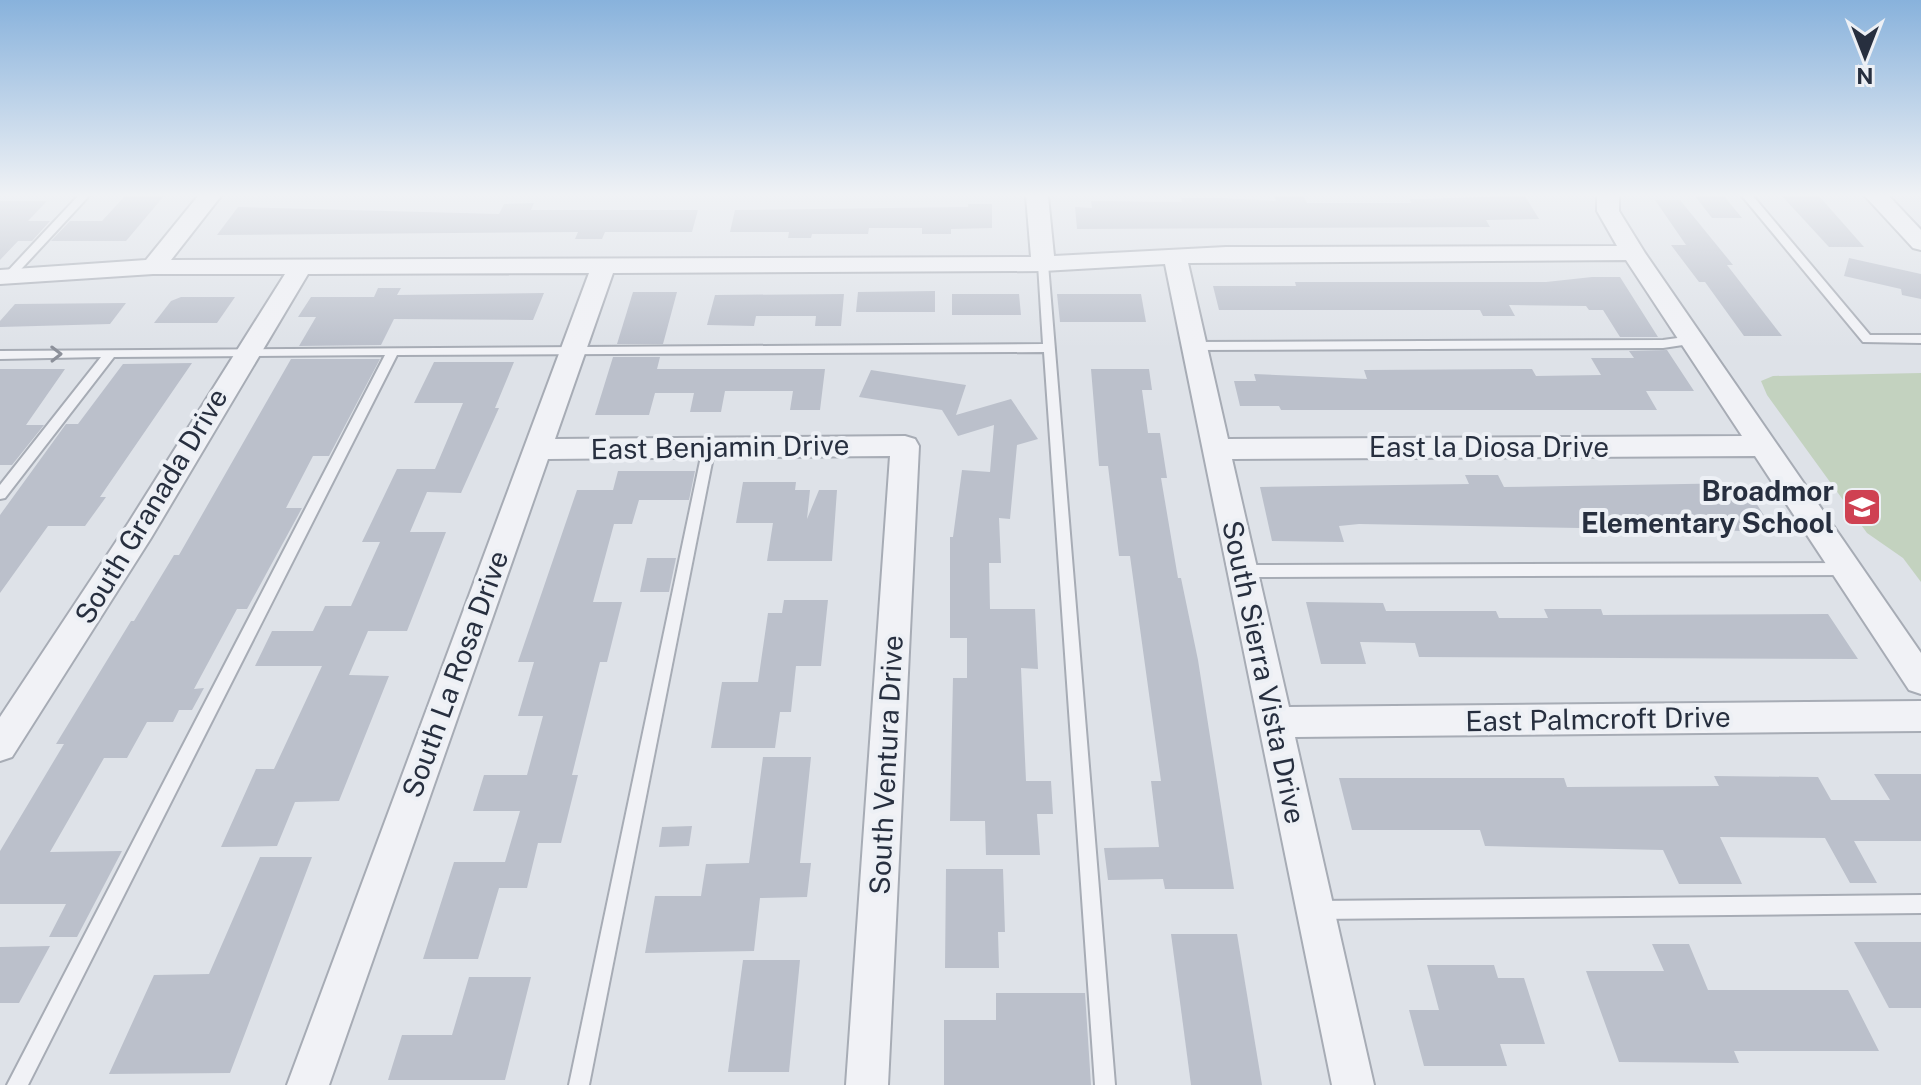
<svg xmlns="http://www.w3.org/2000/svg" width="1921" height="1085" font-family="'Public Sans',sans-serif">
	<style>
		.green { fill: #c3d2bf }
		.building { fill: #bbc0cb }
		.lines { fill: none; stroke-linecap: round; stroke-linejoin: round }
		.service-casing { stroke: #a7acb5; stroke-width: 4 }
		.minor-casing { stroke: #a7acb5; stroke-width: 4 }
		.service { fill: #f1f2f6; fill-rule: evenodd }
		.minor { fill: #f1f2f6; fill-rule: evenodd }
		.oneway { stroke: #8c909a }
		.labels { text-anchor: middle; stroke-width: 8; stroke-linejoin: round; paint-order: stroke }
		.street-label { font-size: 28px; fill: #272f3f; stroke: #edf0f5 }
		.poi-label { font-size: 28px; font-weight: bold; fill: #272f3f; stroke: #edf0f5; text-anchor: end }
	</style>
	<rect width="100%" height="100%" fill="#dee2e8"/>
	<path class="green" d="M1921,373v209l-18,-24 -36,-25 -100,-138 -6,-14 12,-5z"/>
	<g class="building">
		<path d="M125,196h39l-38,45h-75l19,-20h32z"/>
		<path d="M1274,196h30l3,7h104l-1,-4 115,-3 14,23 -53,1 4,7 -413,2 -2,-22 17,1 -1,-7 91,1 -1,-4h45l50,3z"/>
		<path d="M1695,196h29l18,22h-30z"/>
		<path d="M1782,196h37l45,51h-35z"/>
		<path d="M1655,200h25l53,65h-6l55,71h-38l-39,-54h-6l-28,-37h15z"/>
		<path d="M0,201h47l-19,20h22l-18,20h-14l-18,19z"/>
		<path d="M534,203l-3,7h167l-6,22h-87l-3,7h-27l3,-7 -361,3 21,-28 261,7 5,-10z"/>
		<path d="M968,204h24v24l-41,1v5h-29v-6h-53l-1,6h-56l-1,4h-23l1,-6h-59l5,-22 233,-3z"/>
		<path d="M1849,258l72,16v25l-19,-4 -1,-6 -57,-13z"/>
		<path d="M1592,277h28l38,60h-38l-17,-27h-14l-3,-4 -77,-1 6,11h-32l-3,-6h-261l-6,-24h83l-1,-4h251z"/>
		<path d="M378,288h23l-4,7 147,-2 -11,27 -139,-1 -13,26 -82,1 17,-29h-18l13,-20h63z"/>
		<path d="M935,291v21h-79l2,-20z"/>
		<path d="M633,292h44l-14,52h-46z"/>
		<path d="M844,294l-3,32h-26l1,-10h-60l-2,10 -47,-1 8,-30z"/>
		<path d="M952,294h67l2,21h-69z"/>
		<path d="M1057,294h84l5,28h-86z"/>
		<path d="M181,297h54l-18,26h-63l17,-22z"/>
		<path d="M126,303l-16,21 -110,3v-6l15,-17z"/>
		<path d="M1667,350l27,41h-48l11,19h-376l-2,-4h-39l-6,-25h22l-2,-7 113,5 -3,-9 168,-1 4,7 65,-1 -10,-17h43l-5,-7z"/>
		<path d="M613,357h47l-3,12h168l-5,41h-30l3,-19h-68l-4,21h-31l4,-19h-39l-6,22h-54z"/>
		<path d="M291,359h89l-51,97h-16l-27,52h16l-55,101h-10l-43,80 10,-1 -12,22h-13l-6,12h-26l-20,36h-23l-54,94 72,-1 -45,86h-28l17,-33h-66v-53l64,-107h-8l75,-123h3l40,-66h5z"/>
		<path d="M434,362h80l-19,46h4l-38,85 -34,-1 -17,40h36l-39,99h-39l-19,44 40,1 -50,125 -44,1 -18,44 -56,1 35,-78h18l48,-103h-67l17,-35h41l12,-25h26l29,-64h-18l35,-73h38l28,-66h-49z"/>
		<path d="M192,363l-92,134h6l-21,29h-37l-48,67v-78l66,-91h12l45,-60z"/>
		<path d="M0,369h65l-39,56h18l-32,40h-12z"/>
		<path d="M1091,369h58l3,21h-10l6,43h12l7,45h-6l17,100h3l17,82 36,229h-69l-2,-10 -55,1 -4,-32 55,-1 -8,-66h10l-31,-225h-11l-11,-90h-9z"/>
		<path d="M871,370l95,15 -10,30 55,-16 27,40 -21,6 -7,74 -11,-1 2,45h-12l1,46h45l3,60 -17,-1 5,113h25l2,33h-16l3,41h-54l-1,-34h-35l3,-143h14v-40h-17v-101h3l9,-67 28,2 4,-47 -36,11 -16,-26 -83,-13z"/>
		<path d="M618,471h77l-6,29h-50l-7,24h-18l-21,78h29l-15,60h-7l-28,113h6l-17,68h-23l-11,45h-28l-21,71h-55l31,-97h51l15,-51h-47l11,-36h43l16,-59h-25l16,-54h-16l59,-172h36z"/>
		<path d="M1465,475h33l6,12 239,-4 26,40h-30l5,8 -385,-7 -20,2 5,16 -72,-1 -12,-54 209,-3z"/>
		<path d="M743,482h53l-1,8h15l-3,29 12,-29h18l-5,71h-65l6,-38h-37z"/>
		<path d="M647,558h29l-7,34h-29z"/>
		<path d="M784,600h44l-7,66h-25l-5,46h-11l-5,36h-64l11,-66h36l10,-69h14z"/>
		<path d="M1306,602l77,1 3,8h110l3,7h49l-4,-9h57l2,6 225,-1 30,45 -439,-2 -4,-14 -55,-1 6,22h-45z"/>
		<path d="M763,757h48l-11,106h11l-4,34 -47,1 -6,53 -109,2 10,-57h46l5,-32 43,-1z"/>
		<path d="M1874,774h47v67h-67l23,42h-27l-25,-45 -105,-1 22,47h-63l-16,-34 -178,-4 -5,-16h-128l-13,-52h225l3,9 152,-1 -5,-10 104,1 13,23h59z"/>
		<path d="M692,826l-3,20 -30,1 3,-20z"/>
		<path d="M260,857h52l-82,216 -121,1 45,-99 55,-1z"/>
		<path d="M946,869h57l2,63h-7l1,36h-54z"/>
		<path d="M1171,934h66l25,151h-71z"/>
		<path d="M1854,942h67v66h-32z"/>
		<path d="M1652,944h37l19,46h140l31,61h-145l5,12 -120,-1 -33,-91h78z"/>
		<path d="M50,946l-31,57h-19v-56z"/>
		<path d="M743,960h57l-11,112h-61z"/>
		<path d="M1427,965h67l4,13h26l21,66h-45l7,22h-83l-15,-56h30z"/>
		<path d="M469,977h62l-26,103h-117l14,-45h50z"/>
		<path d="M996,993h89l6,92h-147v-65h52z"/>
	</g>
	<g class="lines">
		<g class="service-casing">
			<g id="service">
				<path d="M78,196h11l-77,83h-8v-4z"/>
				<path d="M1742,196h11l117,139h51v8l-58,-1z"/>
				<path d="M1043,261l5,3 67,821h-20l-51,-733 -647,3 -369,730h-21l378,-730 -271,2 -109,141 -5,1v-14l101,-128 -101,2v-8l1043,-7 -5,-80z"/>
				<path d="M1692,336l6,4 -2,3 -33,5 -469,2 -6,-4 6,-4 469,-2z"/>
				<path d="M709,442l6,5 -126,638h-20l134,-638z"/>
				<path d="M1846,563l5,2 2,4 -2,4 -5,2 -604,2 -5,-2 -2,-4 2,-4 5,-2z"/>
				<path d="M1921,895v18l-605,6 -6,-3 -3,-6 3,-6 6,-3z"/>
			</g>
		</g>
		<g class="minor-casing">
			<g id="minor">
				<path d="M198,196h23l-50,64 860,-3 -5,-61h22l6,60 172,-9 391,-1 -20,-35v-15h22v15l26,42 276,400v41l-12,-4 -154,-234 -523,3 57,248 632,-6v30l-626,6 79,348h-42l-167,-821 -122,7 -430,2 -58,166 350,-3 10,3 4,7 -31,639h-42l44,-629 -342,3 -219,626h-42l302,-812 -281,1 -157,264 -139,219 -12,4v-44l129,-195 156,-248h-132l-153,10v-14l146,-10zM1626,260l116,176 -514,3 -40,-176z"/>
				<path d="M1865,196h24l32,34v20l-8,-2z"/>
			</g>
		</g>
		<use href="#service" class="service"/>
		<use href="#minor" class="minor"/>
	</g>
	<defs><path id="oneway-chevron" d="M-2-3.5L2.5 0L-2 3.5" fill="none" stroke-width="1.6" stroke-linecap="round" stroke-linejoin="round" transform="scale(2)"/></defs>
	<use class="oneway" href="#oneway-chevron" transform="translate(56 354) rotate(-1)"/>
	<linearGradient id="sky" x2="0" y2="1"><stop stop-color="#88b2dc"/><stop offset="0.56" stop-color="#f0f2f5"/><stop offset="1" stop-color="#f0f2f5" stop-opacity="0"/></linearGradient>
	<rect width="1921" height="348" fill="url(#sky)"/>
	<defs>
		<g id="school-square" transform="scale(2)"><rect x="-9" y="-9" width="18" height="18" rx="4" fill="#cf4152" stroke="#edf0f5"/><path d="M0-5L7-2L0 1L-7-2ZM-4 1L0 2.5L4 1V4Q0 6-4 4Z" fill="#fff"/></g>
	</defs>
	<g fill-rule="evenodd">
		<use href="#school-square" x="1862" y="507"/>
	</g>
	<g class="labels">
		<g class="street-label">
			<text transform="translate(720 447) rotate(-1)" y="10">East Benjamin Drive</text>
			<text x="1489" y="457">East la Diosa Drive</text>
			<text transform="translate(151 506) rotate(-59)" y="10">South Granada Drive</text>
			<text transform="translate(1264 672) rotate(78)" y="10">South Sierra Vista Drive</text>
			<text transform="translate(455 674) rotate(-70)" y="10">South La Rosa Drive</text>
			<text transform="translate(1598 719) rotate(-1)" y="10">East Palmcroft Drive</text>
			<text transform="translate(886 765) rotate(-87)" y="10">South Ventura Drive</text>
		</g>
		<g class="poi-label">
			<text x="1834" y="501">Broadmor<tspan x="1834" dy="32">Elementary School</tspan></text>
		</g>
	</g>
	<g transform="translate(1865 56) rotate(180)" stroke="#edf0f5" stroke-width="6" paint-order="stroke">
	<path d="M0-6L14 30L0 20L-14 30Z" fill="#272f3f"/>
	<text y="-12" font-size="22" font-weight="bold" text-anchor="middle" fill="#272f3f">N</text>
	</g>
</svg>
